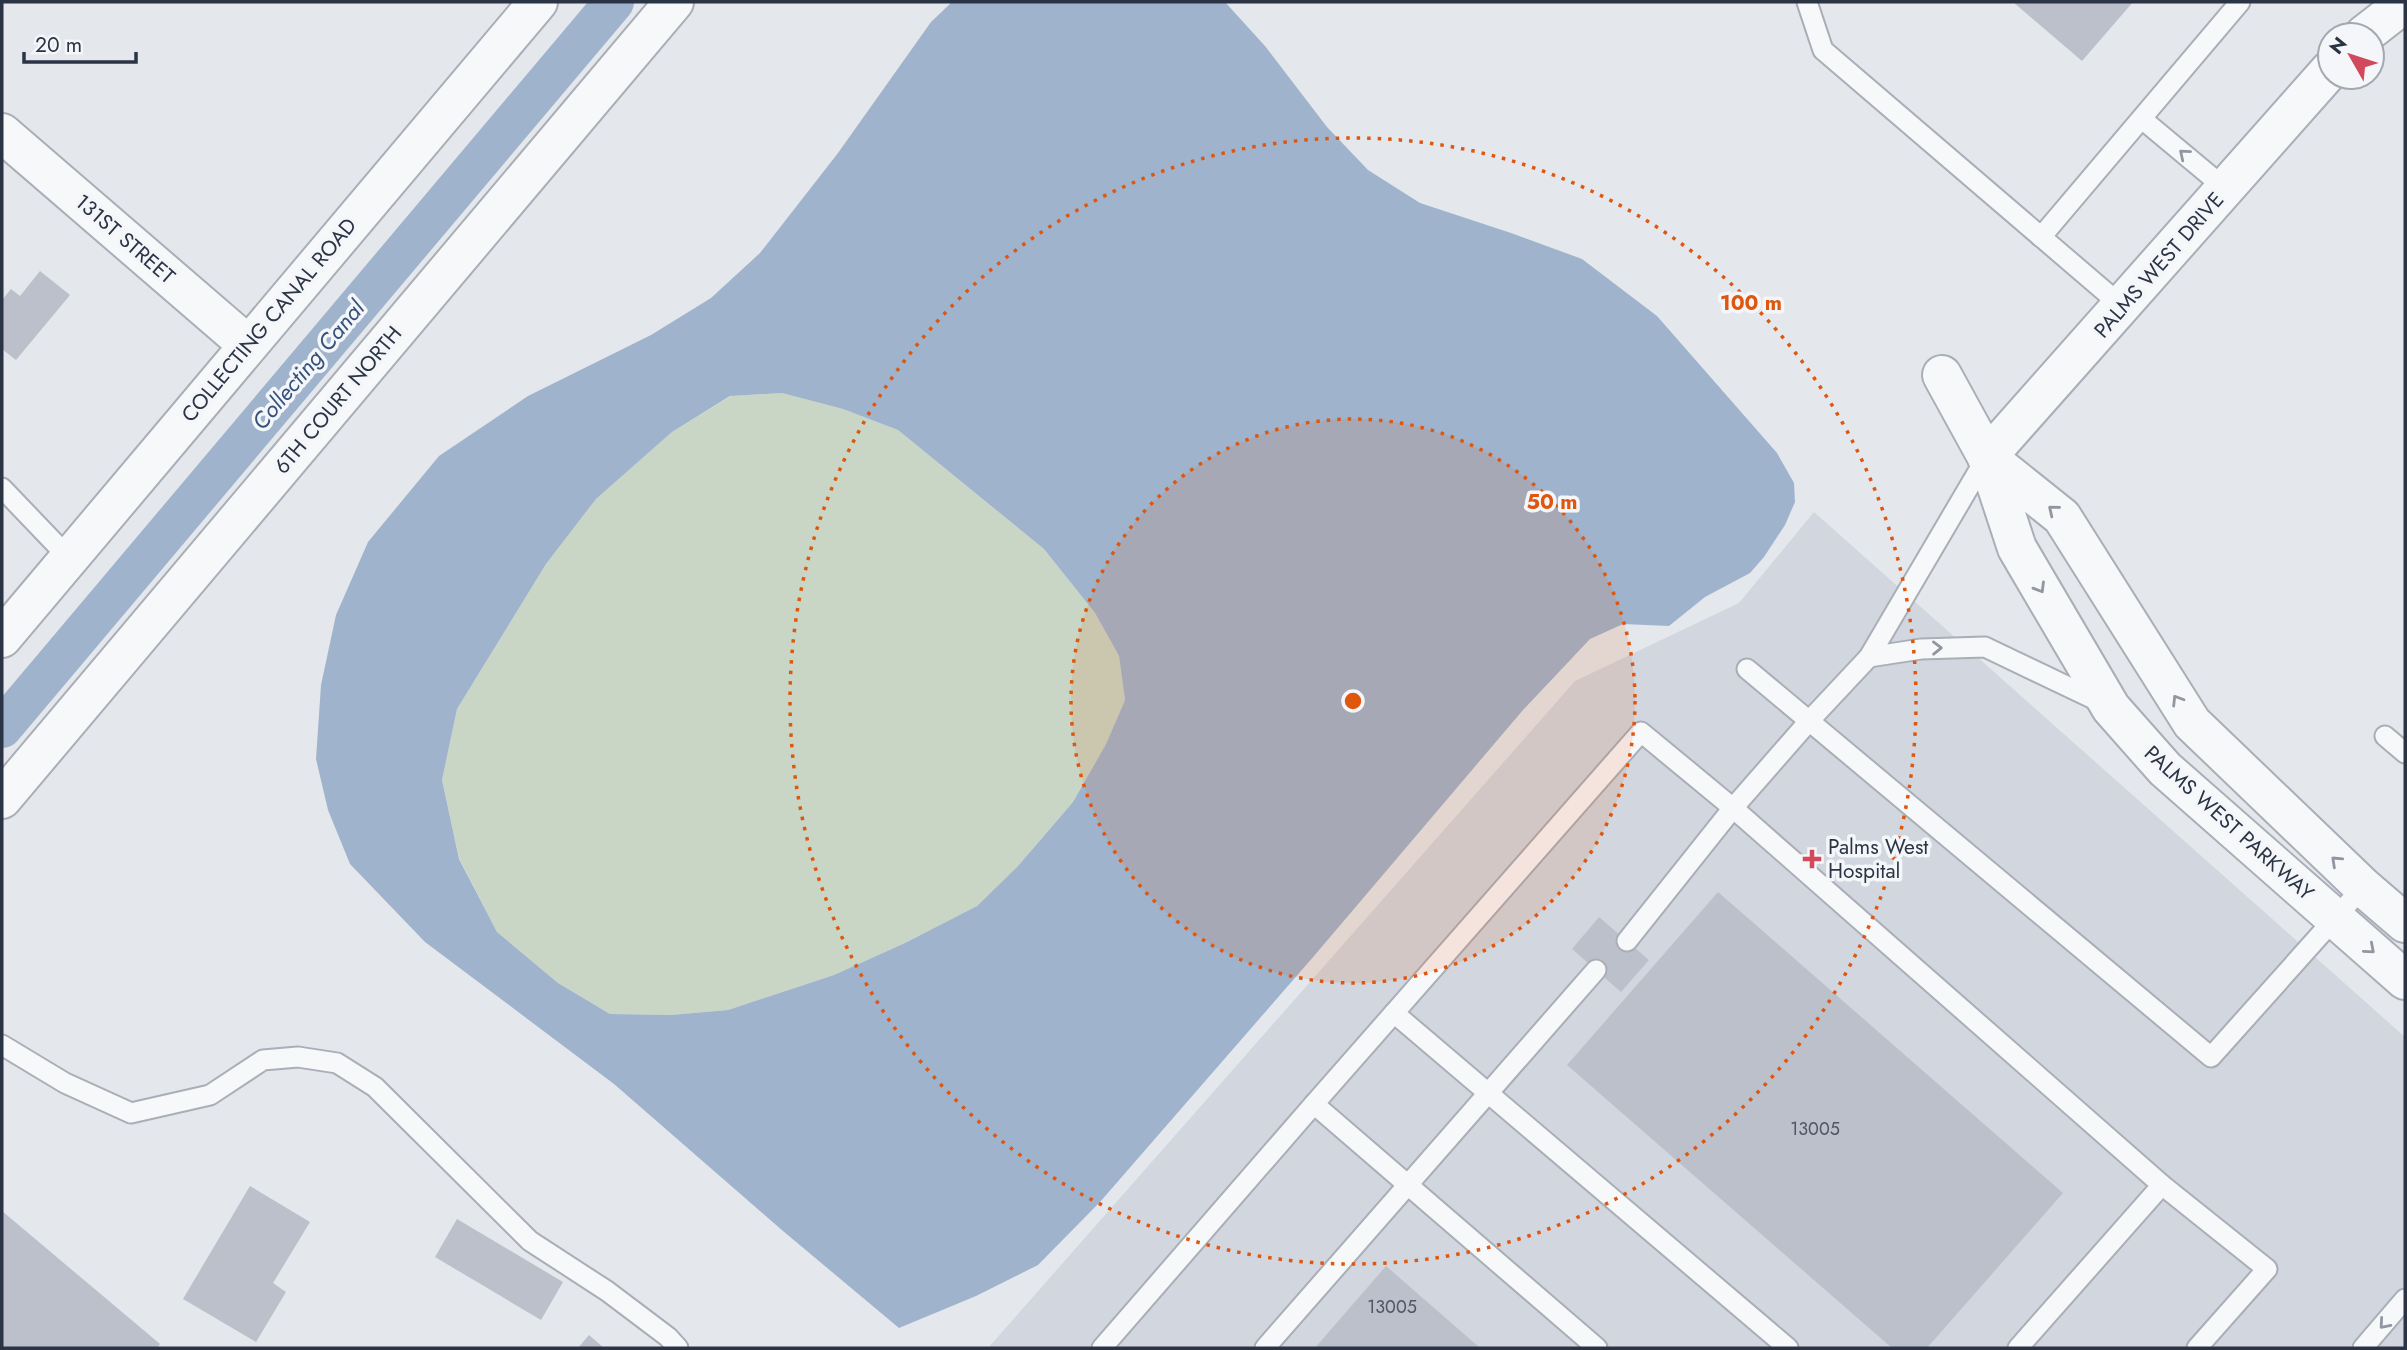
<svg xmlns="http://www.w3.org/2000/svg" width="2407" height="1350" font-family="Jost,sans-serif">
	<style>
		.built { fill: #d2d6de }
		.green { fill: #c9d6c5 }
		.water { fill: #9fb4cc; fill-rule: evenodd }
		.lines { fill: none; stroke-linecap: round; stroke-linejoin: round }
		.canal { stroke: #9fb4cc; stroke-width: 40 }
		.building { fill: #bbc0ca }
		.service-casing { stroke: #a9aeb7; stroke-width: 23 }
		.minor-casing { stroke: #a9aeb7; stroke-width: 42 }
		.service { stroke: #f7f8fa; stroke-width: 19 }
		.minor { stroke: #f7f8fa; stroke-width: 38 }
		.oneway { stroke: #9196a0 }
		.ring { fill: none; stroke: #df570f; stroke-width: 3.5; stroke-dasharray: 3.5 7 }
		.poi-dot { fill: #d1495b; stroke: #f4f6f9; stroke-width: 2.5 }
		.labels { text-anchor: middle; stroke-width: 7; stroke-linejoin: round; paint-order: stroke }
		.number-label { font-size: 18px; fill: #4f5766 }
		.street-label { font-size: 21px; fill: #2b3445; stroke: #f4f6f9 }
		.poi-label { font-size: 21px; fill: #2b3445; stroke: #f4f6f9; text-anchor: start }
		.water-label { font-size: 23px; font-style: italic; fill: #34527a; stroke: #f4f6f9 }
		.centre { fill: #df570f; stroke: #f4f6f9; stroke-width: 3.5 }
		.ring-label { font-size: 21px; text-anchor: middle; font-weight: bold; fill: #df570f; stroke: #f4f6f9; stroke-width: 7; stroke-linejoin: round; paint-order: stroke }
	</style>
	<rect width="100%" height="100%" fill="#e4e7ec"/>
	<path class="built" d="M1814,512l591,525v311h-1417l587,-667 164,-78z"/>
	<path class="green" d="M782,393l61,16 55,21 146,119 51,64 24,43 6,44 -19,44 -33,58 -55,64 -41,40 -72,37 -71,32 -106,35 -57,5 -61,-1 -52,-31 -61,-51 -38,-74 -17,-78 15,-71 89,-145 50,-65 76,-67 59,-36z"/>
	<path class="water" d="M952,2h273l40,44 62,81 41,43 52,33 91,30 71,26 75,57 120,137 17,30 1,19 -10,23 -21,32 -14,16 -45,24 -36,29 -46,-2 -33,15 -67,71 -209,246 -214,246 -62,63 -62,31 -77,32 -116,-97 -169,-147 -189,-142 -75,-78 -22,-54 -12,-51 5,-74 15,-70 32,-73 71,-86 89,-60 123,-61 60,-37 49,-45 78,-100 93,-131zM782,393l61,16 55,21 146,119 51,64 24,43 6,44 -19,44 -33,58 -55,64 -41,40 -72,37 -71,32 -106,35 -57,5 -61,-1 -52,-31 -61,-51 -38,-73 -17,-79 15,-71 89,-145 50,-65 76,-67 58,-36z"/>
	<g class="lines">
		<path class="canal" d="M2,728l612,-726"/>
	</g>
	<g class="building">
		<path d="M2013,2h120l-51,59z"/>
		<path d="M40,271l30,24 -54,65 -14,-11v-49l9,-11 9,7z"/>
		<path d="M1718,892l345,301 -136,155h-35l-325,-283z"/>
		<path d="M1599,917l50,43 -28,32 -49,-43z"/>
		<path d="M250,1186l60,36 -37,61 13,9 -30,50 -73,-43z"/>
		<path d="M2,1211l158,133 -3,4h-155z"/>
		<path d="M457,1219l106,63 -22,38 -106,-63z"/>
		<path d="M1386,1266l94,82h-165z"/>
		<path d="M589,1335l15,13h-26z"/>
	</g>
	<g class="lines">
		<g class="service-casing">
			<g id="service">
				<path d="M1807,2l16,48 300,257"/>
				<path d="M2142,119l84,70"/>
				<path d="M2041,237l199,-235"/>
				<path d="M2,488l67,70"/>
				<path d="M1869,657l52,-8 64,-2 115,55"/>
				<path d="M1747,669l464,388 152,-170"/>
				<path d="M2385,736l20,17"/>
				<path d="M1627,941l106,-133 77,-88 59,-63 117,-199"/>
				<path d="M1394,1013l394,335"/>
				<path d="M2,1045l63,38 66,30 79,-18 53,-35 35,-3 39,6 38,24 155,154 77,50 61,46 10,11"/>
				<path d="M1314,1104l327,-372 92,76 429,377 -144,163"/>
				<path d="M2162,1185l105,84 -70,79"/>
				<path d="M1102,1348l212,-244 283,244"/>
				<path d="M1265,1348l331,-378"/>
				<path d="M2363,1348l42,-49"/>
			</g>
		</g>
		<g class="minor-casing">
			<g id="minor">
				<path d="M2364,35l41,-32"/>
				<path d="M2,133l246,212"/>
				<path d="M1942,375l45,82 30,91 94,160 54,61 240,211"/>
				<path d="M1987,457l75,60 130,206 171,164 42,36"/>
				<path d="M1987,457l343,-387"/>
				<path d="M2,638l536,-636"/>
				<path d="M2,799l672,-797"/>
			</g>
		</g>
		<use href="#service" class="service"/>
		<use href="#minor" class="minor"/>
	</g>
	<defs><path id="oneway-chevron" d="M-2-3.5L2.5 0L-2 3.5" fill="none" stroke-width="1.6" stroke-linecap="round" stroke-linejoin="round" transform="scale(1.75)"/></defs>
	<g class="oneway">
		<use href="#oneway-chevron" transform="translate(2184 154) rotate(-140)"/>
		<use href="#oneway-chevron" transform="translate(2053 510) rotate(-141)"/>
		<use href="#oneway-chevron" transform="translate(2040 588) rotate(59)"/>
		<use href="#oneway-chevron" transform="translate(1937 648) rotate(-1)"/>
		<use href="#oneway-chevron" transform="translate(2177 700) rotate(-122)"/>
		<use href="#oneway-chevron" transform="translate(2336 861) rotate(-137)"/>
		<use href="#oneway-chevron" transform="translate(2370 949) rotate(41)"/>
		<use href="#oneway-chevron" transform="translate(2384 1324) rotate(131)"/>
	</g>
	<circle cx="1353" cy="701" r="282" fill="#df570f" fill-opacity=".12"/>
	<g class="ring">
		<circle cx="1353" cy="701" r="282"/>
		<circle cx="1353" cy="701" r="563"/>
	</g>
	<path class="poi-dot" d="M1808.5 848.5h7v7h7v7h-7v7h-7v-7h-7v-7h7z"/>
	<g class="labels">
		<g class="number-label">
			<text x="1815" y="1135">13005</text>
			<text x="1392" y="1313">13005</text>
		</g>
		<g class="street-label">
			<text transform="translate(125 239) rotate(41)" y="7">131ST STREET</text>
			<text transform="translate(2159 265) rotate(-49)" y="7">PALMS WEST DRIVE</text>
			<text transform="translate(269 320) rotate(-50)" y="7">COLLECTING CANAL ROAD</text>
			<text transform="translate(338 400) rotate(-50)" y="7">6TH COURT NORTH</text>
			<text transform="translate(2229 823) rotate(42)" y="7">PALMS WEST PARKWAY</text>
		</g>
		<g class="poi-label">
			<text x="1828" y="854">Palms West<tspan x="1828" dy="24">Hospital</tspan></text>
		</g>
		<g class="water-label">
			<text transform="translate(308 365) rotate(-50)" y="8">Collecting Canal</text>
		</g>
	</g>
	<circle cx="1353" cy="701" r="10" class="centre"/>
	<g class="ring-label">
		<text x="1751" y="310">100 m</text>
		<text x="1552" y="509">50 m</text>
	</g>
	<rect width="2407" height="1350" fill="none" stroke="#2b3445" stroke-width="7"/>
	<g transform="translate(2351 56) rotate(309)"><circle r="33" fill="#f4f6f9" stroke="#a4a8b1" stroke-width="2"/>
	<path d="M0-5L12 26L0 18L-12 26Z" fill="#d1495b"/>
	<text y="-10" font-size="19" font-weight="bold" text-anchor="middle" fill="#2b3445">N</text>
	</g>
	<path d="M24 52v10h112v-10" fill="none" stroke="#2b3445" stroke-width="3.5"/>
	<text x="35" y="52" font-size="21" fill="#2b3445" stroke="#f4f6f9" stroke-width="5" paint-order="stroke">20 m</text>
</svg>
